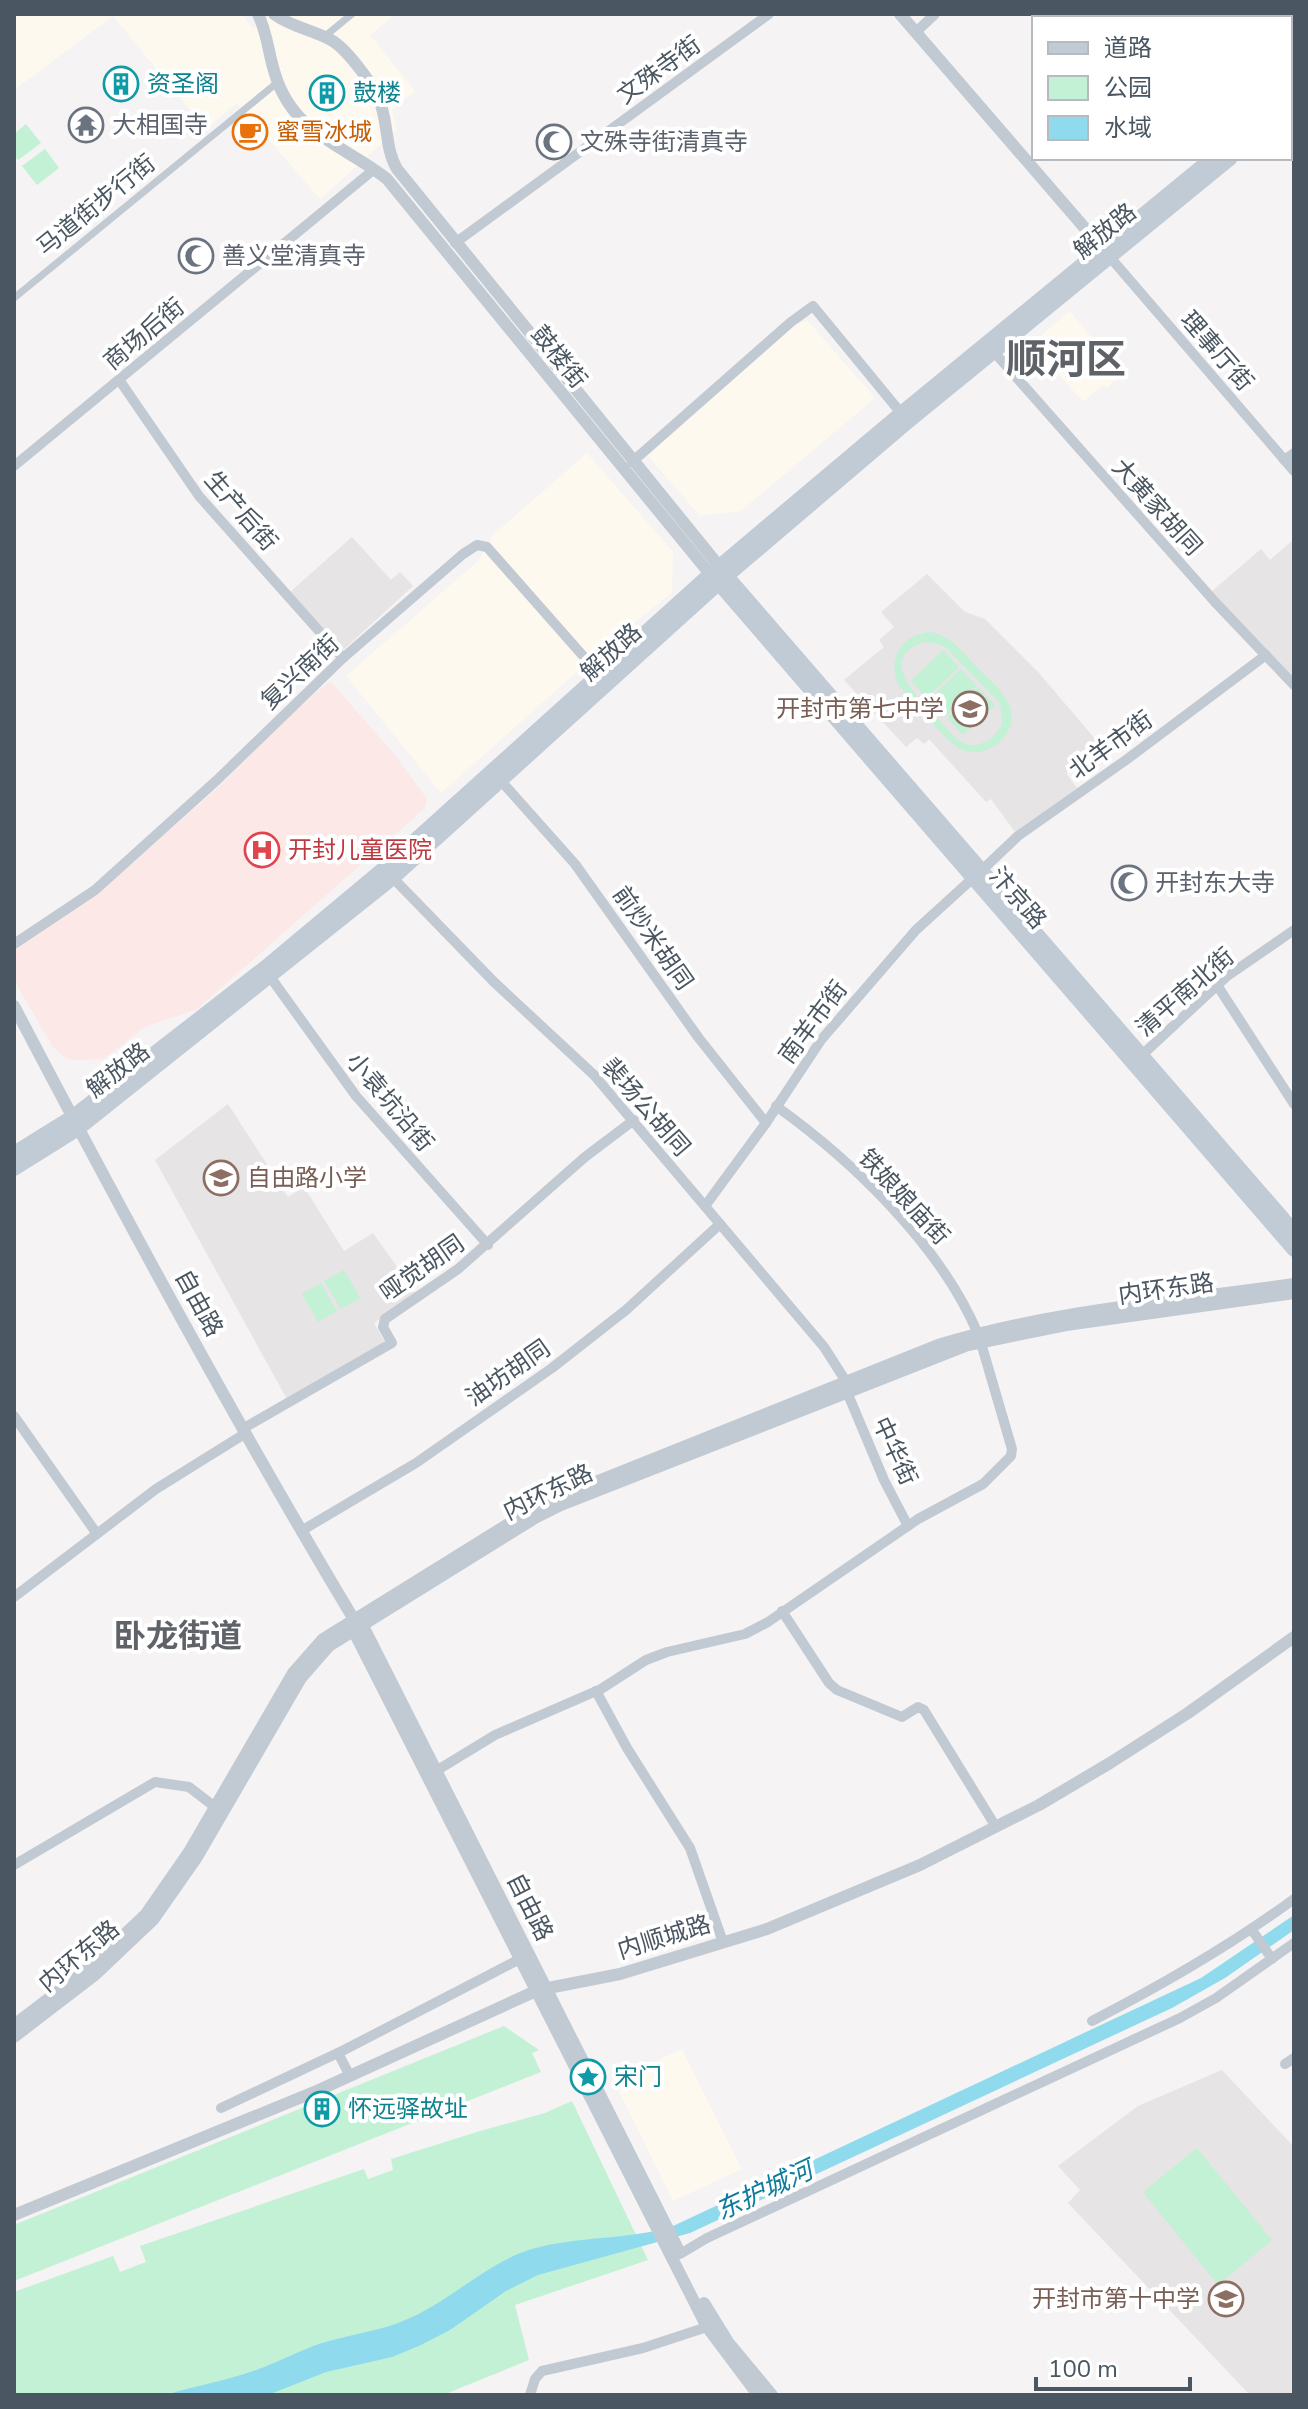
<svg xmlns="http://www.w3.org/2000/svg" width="1308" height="2409" font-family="'Nunito Sans','Noto Sans SC',sans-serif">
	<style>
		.commercial { fill: #fdf9ef }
		.education { fill: #e6e4e5 }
		.medical { fill: #fce8e6 }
		.green { fill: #c3f1d5; fill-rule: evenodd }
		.water { fill: #90daee }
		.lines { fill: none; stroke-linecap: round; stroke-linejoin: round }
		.pedestrian { stroke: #c1cad2; stroke-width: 7 }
		.minor { stroke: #c1cad2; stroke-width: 10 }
		.tertiary { stroke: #c1cad2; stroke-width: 12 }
		.secondary { stroke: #c1cbd6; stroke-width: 14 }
		.labels { text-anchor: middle; stroke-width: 8; stroke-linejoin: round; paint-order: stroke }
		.street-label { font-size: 24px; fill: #4a5661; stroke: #fff }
		.culture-label { font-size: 24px; fill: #0d838f; stroke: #fff; text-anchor: start }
		.worship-label { font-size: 24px; fill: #5b616d; stroke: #fff; text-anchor: start }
		.food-label { font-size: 24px; fill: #c56008; stroke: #fff; text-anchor: start }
		.education-label { font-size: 24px; fill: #785e54; stroke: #fff; text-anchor: end }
		.health-label { font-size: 24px; fill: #be3a42; stroke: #fff; text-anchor: start }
		.water-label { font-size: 26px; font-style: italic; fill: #0c7c9b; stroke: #fff }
		.district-label { font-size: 32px; font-weight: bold; fill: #5f6368; stroke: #fff }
		.town-label { font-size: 40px; font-weight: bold; fill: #5f6368; stroke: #fff }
	</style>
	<rect width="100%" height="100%" fill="#f5f3f3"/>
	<g class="commercial">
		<path d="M14,14h227l12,15 19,-15h124l-26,21 45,56 -23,19 5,20 -77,69 -83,-96 -31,26 -93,-113 -99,74z"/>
		<path d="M1070,311l52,63 -15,14 -4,-3 -20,17 -52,-58z"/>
		<path d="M807,320l68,78 -134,113 -41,5 -52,-60 142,-129z"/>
		<path d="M587,453l86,99 -1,40 -93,78 -138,123 -95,-117 132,-115 16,-27z"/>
		<path d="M682,2049l60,120 -69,32 -60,-121z"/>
	</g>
	<g class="education">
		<path d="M352,537l39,43 9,-8 13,14 -71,65 -53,-58z"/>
		<path d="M1294,539v136l-3,2 -80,-85 50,-43 9,11z"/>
		<path d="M927,574l38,38 20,7 54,54 62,73 -35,27 11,15 -62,44 -24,-33 -5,3 -57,-63 -5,5 -7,-6 -11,9 -62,-67 40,-33 -5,-7 15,-13 -13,-15z"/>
		<path d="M228,1104l60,93 16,-10 40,64 29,-18 44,62 -43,28 12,21 -98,57 -133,-241z"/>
		<path d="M1222,2070l72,77v248h-44l-182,-192 12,-13 -22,-24 80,-60z"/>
	</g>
	<path class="medical" d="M330,681l64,73 33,45 -2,9 -228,201 -52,18 -42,32 -26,1 -11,-2 -13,-11 -39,-67v-32l85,-56 122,-107 69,-70z"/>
	<g class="green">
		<path d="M26,124l15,19 -23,17 -4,-5v-21z"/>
		<path d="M45,149l14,19 -22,17 -15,-19z"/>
		<path d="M931,632c20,4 31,19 44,33 10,11 26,23 33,37 15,29 -19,60 -48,47 -11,-5 -56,-55 -63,-67 -9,-26 7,-49 34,-50zM924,642l15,2 7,4 54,55 2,21c-7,14 -20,24 -36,20 -12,-4 -23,-21 -32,-30 -19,-20 -57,-56 -10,-72z"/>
		<path d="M943,650l16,17 -32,31 -16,-17z"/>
		<path d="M961,669l16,17 -32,31 -16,-17z"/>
		<path d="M978,687l17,18 -32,30 -16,-17z"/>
		<path d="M344,1270l16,28 -19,11 -17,-28z"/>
		<path d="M321,1283l16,28 -19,11 -16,-28z"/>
		<path d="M504,2026l35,24 -7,3 9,19 -527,209v-56z"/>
		<path d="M572,2101l76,159 -133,45 14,55 -86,35h-429v-103l99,-36 7,16 26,-10 -6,-16 224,-77 4,10 25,-9 -2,-11 89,-28 65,-18z"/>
		<path d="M1197,2148l75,92 -54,45 -75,-93z"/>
	</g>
	<path class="water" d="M1294,1915v15l-69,48 -53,30 -482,225 -152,42 -32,16 -56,39 -29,15 -29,12 -66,15 -58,23h-103c31,-9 64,-15 94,-26 22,-8 41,-19 63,-26 29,-9 60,-12 88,-25 43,-19 76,-55 122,-69 46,-13 94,-9 139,-22l530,-249z"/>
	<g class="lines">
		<g class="pedestrian">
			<path d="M324,37l28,-23"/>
			<path d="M14,298l264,-216"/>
		</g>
		<g class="minor">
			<path d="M916,32l19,-18"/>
			<path d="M455,243l314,-229"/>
			<path d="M1109,256l185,215"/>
			<path d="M994,352l221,250 79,83"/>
			<path d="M120,381l79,115 144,162"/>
			<path d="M1284,460l10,-7"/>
			<path d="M632,462l159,-140 22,-16 88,107"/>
			<path d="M14,466l358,-295"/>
			<path d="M501,781l74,83 123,173 68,86"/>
			<path d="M981,871l37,-35 108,-76 140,-105"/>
			<path d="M393,878l101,104 100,93 230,272 23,36"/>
			<path d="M14,944l81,-54 122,-110 126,-122 120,-104 14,-9 10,2 112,127"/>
			<path d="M271,978l85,118 132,149"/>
			<path d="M1217,985l77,119"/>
			<path d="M1141,1056l85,-79 68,-47"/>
			<path d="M776,1106c78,56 165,140 202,228"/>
			<path d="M705,1206l61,-83 55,-83 95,-110 56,-51"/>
			<path d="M847,1392l37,88 24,46"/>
			<path d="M14,1416l83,118"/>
			<path d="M244,1428l148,-85 -9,-16 2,-8 73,-50 127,-112 49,-37"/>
			<path d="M301,1531l115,-68 136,-95 74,-58 94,-86"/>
			<path d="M14,1597l142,-108 90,-56"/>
			<path d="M782,1611l47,72 8,7 65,27 16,-10 6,3 72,117"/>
			<path d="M596,1691l31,57 63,100 33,94"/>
			<path d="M431,1774l64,-39 106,-46 45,-29 21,-8 78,-18 23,-12 150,-103 65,-35 28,-28 1,-7 -31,-106"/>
			<path d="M14,1865l141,-83 34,5 26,20"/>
			<path d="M1252,1930l20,29"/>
			<path d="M1092,2021c70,-36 138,-75 202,-122"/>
			<path d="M338,2053l12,23"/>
			<path d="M1285,2064l9,-6"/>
			<path d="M221,2108l123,-58 178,-92"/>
			<path d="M680,2254l27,-16 473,-220 36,-20 78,-55"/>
			<path d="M530,2395l5,-16 7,-8 101,-23 64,-21"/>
		</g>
		<g class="tertiary">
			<path d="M258,14c10,21 10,39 17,60 18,60 69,71 112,105l323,395"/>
			<path d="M274,14c17,13 39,16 57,26 15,8 40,42 47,57 11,23 6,50 19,72l322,397"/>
			<path d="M900,14l202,234"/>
			<path d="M14,1006c108,206 219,412 339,612v12l354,697 51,68"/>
			<path d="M356,1620l6,4 315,623"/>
			<path d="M14,2025l76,-58 56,-53 43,-62 104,-179 30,-34 208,-129 27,-13 380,-152c115,-35 237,-44 356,-61"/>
			<path d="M14,2037l82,-63 57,-54 44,-63 104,-179 28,-32 206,-128 26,-13 407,-160 98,-20 228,-32"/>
			<path d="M14,2215l305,-125 219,-100 82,-16 147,-45 153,-64 119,-60 71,-42 78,-50 106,-76"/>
			<path d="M704,2303l24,39 44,53"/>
		</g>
		<g class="secondary">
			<path d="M1290,95l4,-4"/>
			<path d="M1290,110l4,-4"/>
			<path d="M721,569l573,662"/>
			<path d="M713,577l581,673"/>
			<path d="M14,1153l58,-36 192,-149 121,-101 325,-293 191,-161 311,-255"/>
			<path d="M14,1169l64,-40 315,-251 334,-302 181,-154 323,-264"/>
		</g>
	</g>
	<defs>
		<g id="building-ring" transform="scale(1.8)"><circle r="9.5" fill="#fff" stroke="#0f9aa8" stroke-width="1.5"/><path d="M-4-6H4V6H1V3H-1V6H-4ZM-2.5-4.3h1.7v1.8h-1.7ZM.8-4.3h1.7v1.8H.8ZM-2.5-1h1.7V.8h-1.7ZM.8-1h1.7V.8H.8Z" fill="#0f9aa8"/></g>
		<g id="temple-ring" transform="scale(1.8)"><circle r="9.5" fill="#fff" stroke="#6b7280" stroke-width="1.5"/><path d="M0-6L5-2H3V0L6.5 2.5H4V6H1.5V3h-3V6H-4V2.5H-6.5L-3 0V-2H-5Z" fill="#6b7280"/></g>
		<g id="cafe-ring" transform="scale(1.8)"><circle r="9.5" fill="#fff" stroke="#e8710a" stroke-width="1.5"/><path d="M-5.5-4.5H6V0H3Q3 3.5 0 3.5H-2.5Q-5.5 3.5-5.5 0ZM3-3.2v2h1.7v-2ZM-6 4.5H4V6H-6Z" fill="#e8710a"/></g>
		<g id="mosque-ring" transform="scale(1.8)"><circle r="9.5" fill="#fff" stroke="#6b7280" stroke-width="1.5"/><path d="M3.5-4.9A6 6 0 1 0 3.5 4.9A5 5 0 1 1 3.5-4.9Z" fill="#6b7280"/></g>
		<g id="school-ring" transform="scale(1.8)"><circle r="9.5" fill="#fff" stroke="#8d6e63" stroke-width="1.5"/><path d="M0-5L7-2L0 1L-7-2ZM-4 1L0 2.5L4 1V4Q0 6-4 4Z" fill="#8d6e63"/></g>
		<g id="hospital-ring" transform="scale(1.8)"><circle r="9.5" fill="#fff" stroke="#e0444e" stroke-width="1.5"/><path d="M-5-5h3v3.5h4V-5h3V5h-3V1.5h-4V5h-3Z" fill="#e0444e"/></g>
		<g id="sight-ring" transform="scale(1.8)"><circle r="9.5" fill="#fff" stroke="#0f9aa8" stroke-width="1.5"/><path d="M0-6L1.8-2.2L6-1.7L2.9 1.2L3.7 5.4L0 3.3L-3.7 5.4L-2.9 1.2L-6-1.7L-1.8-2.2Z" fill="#0f9aa8"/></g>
	</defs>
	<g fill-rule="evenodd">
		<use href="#building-ring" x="121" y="84"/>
		<use href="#building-ring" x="327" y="93"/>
		<use href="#temple-ring" x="86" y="125"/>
		<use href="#cafe-ring" x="250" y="132"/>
		<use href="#mosque-ring" x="554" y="142"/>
		<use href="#mosque-ring" x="196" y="256"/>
		<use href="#school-ring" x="970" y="709"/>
		<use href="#hospital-ring" x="262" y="850"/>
		<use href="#mosque-ring" x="1129" y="883"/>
		<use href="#school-ring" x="221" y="1178"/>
		<use href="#sight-ring" x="588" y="2077"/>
		<use href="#building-ring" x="322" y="2109"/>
		<use href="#school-ring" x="1226" y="2299"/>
	</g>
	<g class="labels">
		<g class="street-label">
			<text transform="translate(659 70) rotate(-36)" y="8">文殊寺街</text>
			<text transform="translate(96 205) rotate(-39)" y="8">马道街步行街</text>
			<text transform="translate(1105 231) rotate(-39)" y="8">解放路</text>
			<text transform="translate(144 334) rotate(-40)" y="8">商场后街</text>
			<text transform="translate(1217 351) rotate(49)" y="8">理事厅街</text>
			<text transform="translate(559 357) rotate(51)" y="8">鼓楼街</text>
			<text transform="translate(1157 507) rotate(48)" y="8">大黄家胡同</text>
			<text transform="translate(241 511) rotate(49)" y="8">生产后街</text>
			<text transform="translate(611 652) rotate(-42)" y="8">解放路</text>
			<text transform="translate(300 672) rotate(-43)" y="8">复兴南街</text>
			<text transform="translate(1111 745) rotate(-36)" y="8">北羊市街</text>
			<text transform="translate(1018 898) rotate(49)" y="8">汴京路</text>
			<text transform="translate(653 938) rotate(55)" y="8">前炒米胡同</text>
			<text transform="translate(1185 992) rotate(-41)" y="8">清平南北街</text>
			<text transform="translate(813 1022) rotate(-53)" y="8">南羊市街</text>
			<text transform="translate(118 1070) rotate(-38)" y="8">解放路</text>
			<text transform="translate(390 1102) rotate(50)" y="8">小袁坑沿街</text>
			<text transform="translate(646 1107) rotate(49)" y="8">裴场公胡同</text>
			<text transform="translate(904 1197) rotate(47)" y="8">铁娘娘庙街</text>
			<text transform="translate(422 1268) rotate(-35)" y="8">哑觉胡同</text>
			<text transform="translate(1166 1289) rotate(-8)" y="8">内环东路</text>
			<text transform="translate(199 1303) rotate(61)" y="8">自由路</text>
			<text transform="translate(508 1373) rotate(-35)" y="8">油坊胡同</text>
			<text transform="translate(895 1451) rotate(65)" y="8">中华街</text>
			<text transform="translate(548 1492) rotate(-26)" y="8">内环东路</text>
			<text transform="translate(530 1907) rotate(63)" y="8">自由路</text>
			<text transform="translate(664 1937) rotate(-17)" y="8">内顺城路</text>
			<text transform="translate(79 1956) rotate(-40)" y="8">内环东路</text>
		</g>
		<g class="culture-label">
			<text x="147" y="92">资圣阁</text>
			<text x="353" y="101">鼓楼</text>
			<text x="614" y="2085">宋门</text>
			<text x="348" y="2117">怀远驿故址</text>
		</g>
		<g class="worship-label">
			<text x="112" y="133">大相国寺</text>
			<text x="580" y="150">文殊寺街清真寺</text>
			<text x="222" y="264">善义堂清真寺</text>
			<text x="1155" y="891">开封东大寺</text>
		</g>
		<g class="food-label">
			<text x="276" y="140">蜜雪冰城</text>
		</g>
		<g class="education-label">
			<text x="944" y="717">开封市第七中学</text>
			<text x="247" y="1186" text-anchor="start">自由路小学</text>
			<text x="1200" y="2307">开封市第十中学</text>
		</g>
		<g class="health-label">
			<text x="288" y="858">开封儿童医院</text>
		</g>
		<g class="water-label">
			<text transform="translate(764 2190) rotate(-25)" y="9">东护城河</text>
		</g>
		<g class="district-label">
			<text x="178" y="1647">卧龙街道</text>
		</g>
		<g class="town-label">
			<text x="1066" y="373">顺河区</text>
		</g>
	</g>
	<rect width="1308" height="2409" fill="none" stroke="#4a5661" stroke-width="32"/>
	<rect x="1032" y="16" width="260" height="144" fill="#ffffff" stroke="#b7bbc0" stroke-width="2"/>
	<rect x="1048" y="42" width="40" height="12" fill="#c1cbd6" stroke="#b7bbc0" stroke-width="2"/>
	<text x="1104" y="56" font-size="24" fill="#4a5661">道路</text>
	<rect x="1048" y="76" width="40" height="24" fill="#c3f1d5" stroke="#b7bbc0" stroke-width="2"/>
	<text x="1104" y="96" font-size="24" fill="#4a5661">公园</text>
	<rect x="1048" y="116" width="40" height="24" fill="#90daee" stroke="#b7bbc0" stroke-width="2"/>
	<text x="1104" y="136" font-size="24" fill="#4a5661">水域</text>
	<path d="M1036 2377v12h154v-12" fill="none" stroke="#4a5661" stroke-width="4"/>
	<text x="1048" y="2377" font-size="24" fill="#4a5661" stroke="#ffffff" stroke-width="6" paint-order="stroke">100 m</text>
</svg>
